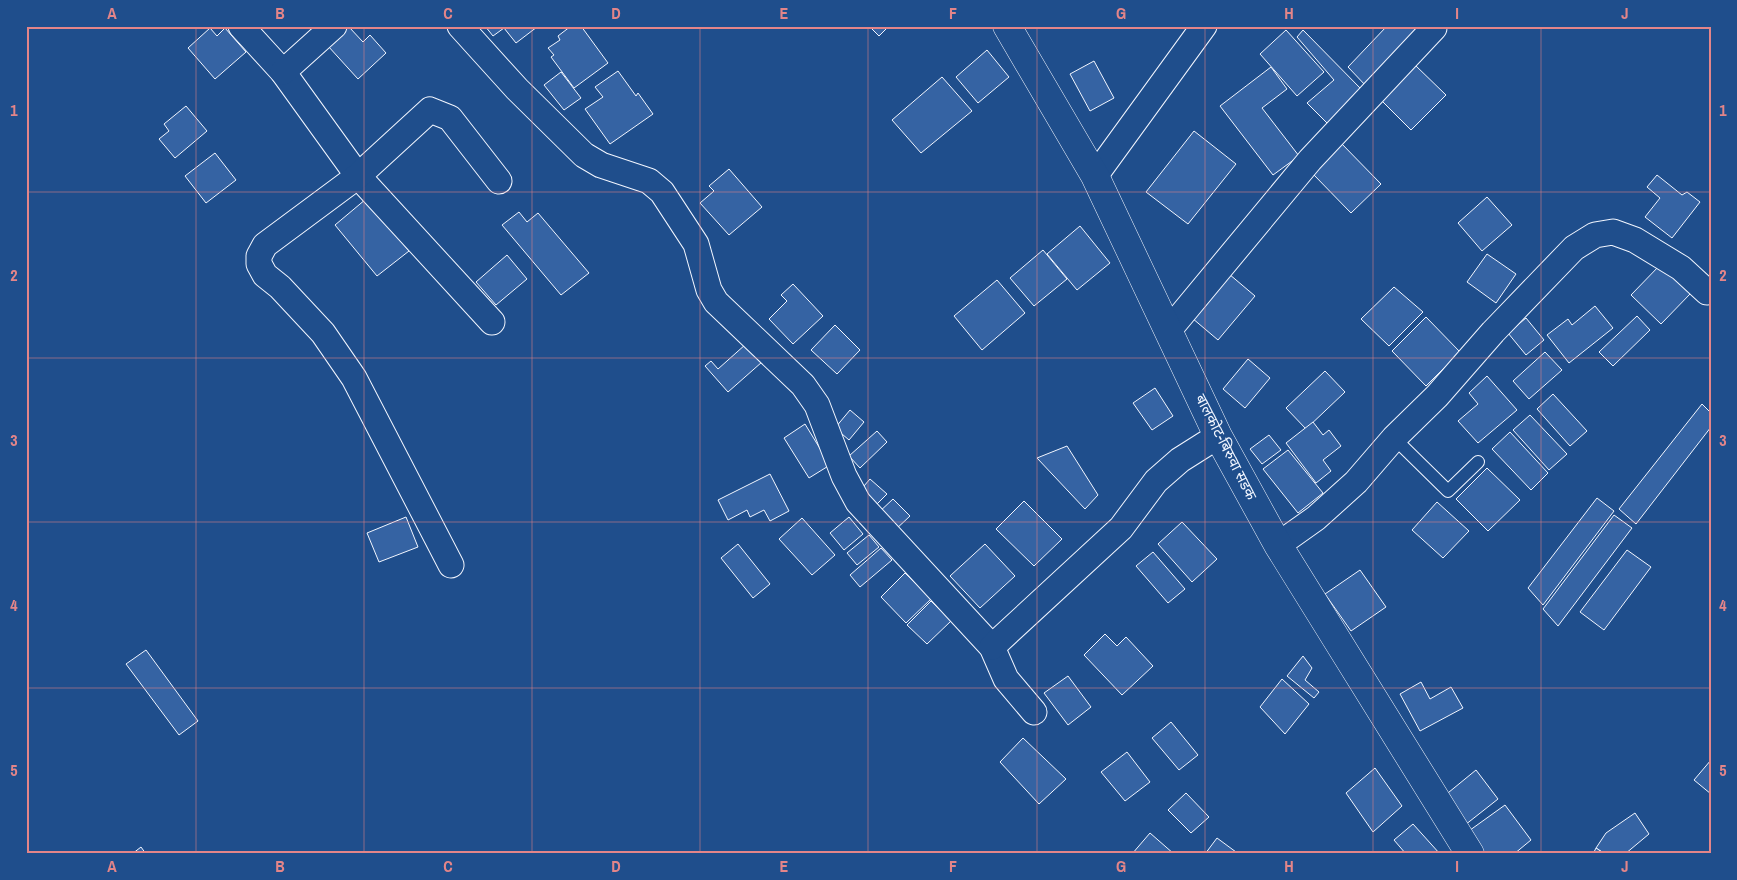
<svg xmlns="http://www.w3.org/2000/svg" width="1737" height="880" font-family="'Archivo Narrow','Noto Sans Devanagari',sans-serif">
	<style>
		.building { fill: #3563a3; stroke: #f2f6ff }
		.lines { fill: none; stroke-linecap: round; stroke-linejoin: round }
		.service-casing { stroke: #f2f6ff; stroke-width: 14 }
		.minor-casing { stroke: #f2f6ff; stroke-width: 27 }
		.secondary-casing { stroke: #f2f6ff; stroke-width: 29 }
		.service { stroke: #1f4e8c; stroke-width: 12 }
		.minor { stroke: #1f4e8c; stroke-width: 25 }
		.secondary { stroke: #1f4e8c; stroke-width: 28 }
		.grid { fill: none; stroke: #e38589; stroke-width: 1; stroke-opacity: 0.55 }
		.labels { text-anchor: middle; stroke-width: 4; stroke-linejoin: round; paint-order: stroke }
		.street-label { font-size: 15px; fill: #f2f6ff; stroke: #1f4e8c }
		.neatline { fill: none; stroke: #e38589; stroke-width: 2 }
		.grid-label { font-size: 16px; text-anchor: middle; font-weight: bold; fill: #e38589 }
	</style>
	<rect width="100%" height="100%" fill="#1f4e8c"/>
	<g class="building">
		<path d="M485,26h51l1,1 -21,16 -12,-15 -11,8z"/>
		<path d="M571,26h10l27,37 -34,25 -23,-31 3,-2 -6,-7 12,-8 -2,-4z"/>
		<path d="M869,26h20l-10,10z"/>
		<path d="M1387,26h31l4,4 -55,57 -19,-20z"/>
		<path d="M349,27l14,15 7,-7 16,18 -28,26 -30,-33z"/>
		<path d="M210,28l7,8 8,-8 21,24 -31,27 -27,-31z"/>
		<path d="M1286,30l38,42 -27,24 -37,-42z"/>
		<path d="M1303,30l59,60 -35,33 -20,-20 27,-23 -37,-43z"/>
		<path d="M987,50l22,27 -31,26 -22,-26z"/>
		<path d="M1094,61l20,37 -24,13 -20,-37z"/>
		<path d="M1414,64l32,31 -35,35 -31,-31z"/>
		<path d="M1271,67l16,22 -25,19 37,48 -26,19 -53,-69z"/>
		<path d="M618,71l18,25 2,-3 15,21 -43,30 -25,-35 18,-12 -8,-10z"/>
		<path d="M561,72l20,26 -17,12 -20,-25z"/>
		<path d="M942,77l30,34 -51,42 -29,-33z"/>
		<path d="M186,106l21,25 -32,27 -16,-19 10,-8 -5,-7z"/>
		<path d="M1194,131l42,33 -48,60 -42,-32z"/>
		<path d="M1339,141l42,43 -30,29 -38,-39z"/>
		<path d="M215,153l21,27 -30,23 -21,-27z"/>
		<path d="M729,169l33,38 -33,28 -29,-32 14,-12 -5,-5z"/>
		<path d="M1657,175l25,20 5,-3 13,10 -28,36 -27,-21 15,-19 -13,-11z"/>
		<path d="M1487,197l25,28 -30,26 -24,-28z"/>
		<path d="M366,199l43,52 -32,25 -42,-51z"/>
		<path d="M519,212l8,10 11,-9 51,60 -28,22 -59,-70z"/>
		<path d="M1080,226l30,37 -33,27 -30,-36z"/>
		<path d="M1043,250l24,29 -33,27 -24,-28z"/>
		<path d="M1487,254l29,20 -20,29 -29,-21z"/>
		<path d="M507,255l20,24 -31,26 -20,-23z"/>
		<path d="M1661,264l30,29 -30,31 -30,-29z"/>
		<path d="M1229,274l26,22 -37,44 -26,-22z"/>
		<path d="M997,280l28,33 -43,37 -28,-34z"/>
		<path d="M793,284l30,32 -30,28 -24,-25 18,-18 -6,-6z"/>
		<path d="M1394,287l29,25 -34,34 -28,-27z"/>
		<path d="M1595,306l18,22 -44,35 -22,-28 21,-16 4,6z"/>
		<path d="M1637,316l13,14 -37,36 -14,-14z"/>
		<path d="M1426,317l34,35 -34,34 -34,-35z"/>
		<path d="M1526,318l18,22 -18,15 -18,-22z"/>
		<path d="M835,325l25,25 -23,24 -26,-24z"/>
		<path d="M746,344l16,18 -34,30 -23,-26 6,-5 7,8z"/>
		<path d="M1545,352l17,18 -33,29 -16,-18z"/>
		<path d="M1248,359l22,19 -25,30 -22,-19z"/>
		<path d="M1325,371l20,21 -39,37 -20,-21z"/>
		<path d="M1487,376l30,34 -39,33 -20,-22 20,-17 -9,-11z"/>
		<path d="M1155,388l18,28 -21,14 -19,-27z"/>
		<path d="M1553,394l34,37 -17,15 -33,-37z"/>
		<path d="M1702,404l9,9v14l-75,97 -17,-15z"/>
		<path d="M850,410l14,12 -15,18 -14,-12z"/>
		<path d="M1530,415l37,39 -18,16 -36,-40z"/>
		<path d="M1313,422l10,13 6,-5 12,16 -18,14 8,11 -15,12 -30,-40z"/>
		<path d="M805,424l25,41 -21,13 -25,-40z"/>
		<path d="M877,431l10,11 -27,26 -11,-12z"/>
		<path d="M1510,432l38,41 -17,17 -39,-41z"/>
		<path d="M1269,435l12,15 -19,14 -12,-15z"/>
		<path d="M1067,446l31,49 -13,14 -48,-51z"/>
		<path d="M1288,450l35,43 -25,20 -35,-44z"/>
		<path d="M1487,468l33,32 -32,31 -32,-32z"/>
		<path d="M770,474l19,37 -19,10 -6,-11 -14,7 -3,-7 -19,10 -10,-20z"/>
		<path d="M870,479l17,15 -14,14 -16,-14z"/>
		<path d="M1597,498l17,13 -71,94 -15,-17z"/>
		<path d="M893,499l17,17 -16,15 -17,-17z"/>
		<path d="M1024,501l38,38 -28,27 -38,-37z"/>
		<path d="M1437,502l32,29 -26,27 -31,-28z"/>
		<path d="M1614,515l18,13 -74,98 -15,-17z"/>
		<path d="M406,517l12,30 -39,15 -12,-29z"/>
		<path d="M849,517l14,17 -19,16 -14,-17z"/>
		<path d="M802,518l33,37 -23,20 -33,-36z"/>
		<path d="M1182,522l35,37 -25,23 -34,-38z"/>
		<path d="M869,535l10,12 -22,18 -10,-12z"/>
		<path d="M738,544l32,40 -17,14 -32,-40z"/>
		<path d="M985,544l30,32 -35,32 -30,-32z"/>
		<path d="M881,548l11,12 -32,27 -10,-12z"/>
		<path d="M1627,550l24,17 -47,63 -24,-18z"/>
		<path d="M1153,552l32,37 -17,14 -32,-37z"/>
		<path d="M1360,570l26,37 -35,24 -26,-37z"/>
		<path d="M905,573l26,26 -25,24 -25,-26z"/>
		<path d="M931,601l20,20 -24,23 -20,-19z"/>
		<path d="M1105,634l12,12 9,-9 27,29 -31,29 -38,-40z"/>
		<path d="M146,650l52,71 -19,14 -53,-71z"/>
		<path d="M1303,656l9,12 -7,12 14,12 -5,6 -27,-22z"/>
		<path d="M1068,676l23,31 -23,18 -24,-32z"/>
		<path d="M1282,679l27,25 -24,30 -25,-27z"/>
		<path d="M1421,682l9,17 21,-12 12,21 -43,23 -20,-37z"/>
		<path d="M1171,722l27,33 -19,15 -27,-32z"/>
		<path d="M1023,738l43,41 -27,25 -39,-42z"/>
		<path d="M1127,752l23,30 -25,19 -24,-29z"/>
		<path d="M1711,760v34l-17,-14z"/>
		<path d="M1375,768l27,38 -29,26 -27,-39z"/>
		<path d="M1476,770l22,29 -33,26 -22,-28z"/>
		<path d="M1186,793l23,24 -18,16 -23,-23z"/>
		<path d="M1505,805l26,35 -17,14h-31l-17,-21z"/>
		<path d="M1635,813l14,21 -24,20h-20l-9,-6 10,-15z"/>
		<path d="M1413,824l27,30h-34l-12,-14z"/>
		<path d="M1150,833l24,21h-42z"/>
		<path d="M1217,838l19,14 -1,2h-30z"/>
		<path d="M141,847l5,7h-14z"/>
		<path d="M1596,848l9,6h-12z"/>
	</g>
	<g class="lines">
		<g class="service-casing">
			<path id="service" d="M1394,438l54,53 30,-29"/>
		</g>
		<g class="minor-casing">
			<g id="minor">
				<path d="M241,26l42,46 75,104 134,146"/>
				<path d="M460,26l57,63 67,66 17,10 48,16 13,11 34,52 13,46 7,12 87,83 14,20 27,71 14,26 134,145 14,32 28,33"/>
				<path d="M283,72l51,-46"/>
				<path d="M1095,176l109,-150"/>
				<path d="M1169,330l141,-170 124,-132"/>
				<path d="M1278,545l38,-27 40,-36 38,-44 43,-42 56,-64 81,-84 21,-13 18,-3 22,8 46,28 26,24"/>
				<path d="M451,565l-97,-187 -31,-45 -43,-46 -15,-12 -6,-11v-8l6,-11 93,-69 72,-66 20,8 49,63"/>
				<path d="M992,647l129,-119 35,-47 24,-21 38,-24"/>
			</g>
		</g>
		<g class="secondary-casing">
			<path id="secondary" d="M1007,26l88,150 123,260 60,109 192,309"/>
		</g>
		<use href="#service" class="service"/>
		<use href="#minor" class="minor"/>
		<use href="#secondary" class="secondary"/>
	</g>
	<path class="grid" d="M196,26v828M364,26v828M532,26v828M700,26v828M868,26v828M1037,26v828M1205,26v828M1373,26v828M1541,26v828M26,192h1685M26,358h1685M26,522h1685M26,688h1685"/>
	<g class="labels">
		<g class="street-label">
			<text transform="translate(1226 447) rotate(63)" y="5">बालकोट-बिरुवा सडक</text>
		</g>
	</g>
	<rect width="1737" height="880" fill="none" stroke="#1f4e8c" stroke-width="55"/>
	<rect x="28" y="28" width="1682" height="824" class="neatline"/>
	<g class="grid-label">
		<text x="112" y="19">A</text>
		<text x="280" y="19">B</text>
		<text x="448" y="19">C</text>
		<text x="616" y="19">D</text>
		<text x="784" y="19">E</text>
		<text x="953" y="19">F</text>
		<text x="1121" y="19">G</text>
		<text x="1289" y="19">H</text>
		<text x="1457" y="19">I</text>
		<text x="1625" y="19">J</text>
		<text x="14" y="116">1</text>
		<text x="1723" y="116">1</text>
		<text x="14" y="281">2</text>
		<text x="1723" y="281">2</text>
		<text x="14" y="446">3</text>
		<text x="1723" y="446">3</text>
		<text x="14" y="611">4</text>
		<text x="1723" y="611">4</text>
		<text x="14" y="776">5</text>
		<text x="1723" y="776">5</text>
		<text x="112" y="872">A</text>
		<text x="280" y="872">B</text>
		<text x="448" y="872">C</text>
		<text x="616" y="872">D</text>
		<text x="784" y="872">E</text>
		<text x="953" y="872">F</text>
		<text x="1121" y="872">G</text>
		<text x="1289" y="872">H</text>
		<text x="1457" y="872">I</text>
		<text x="1625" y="872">J</text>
	</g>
</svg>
